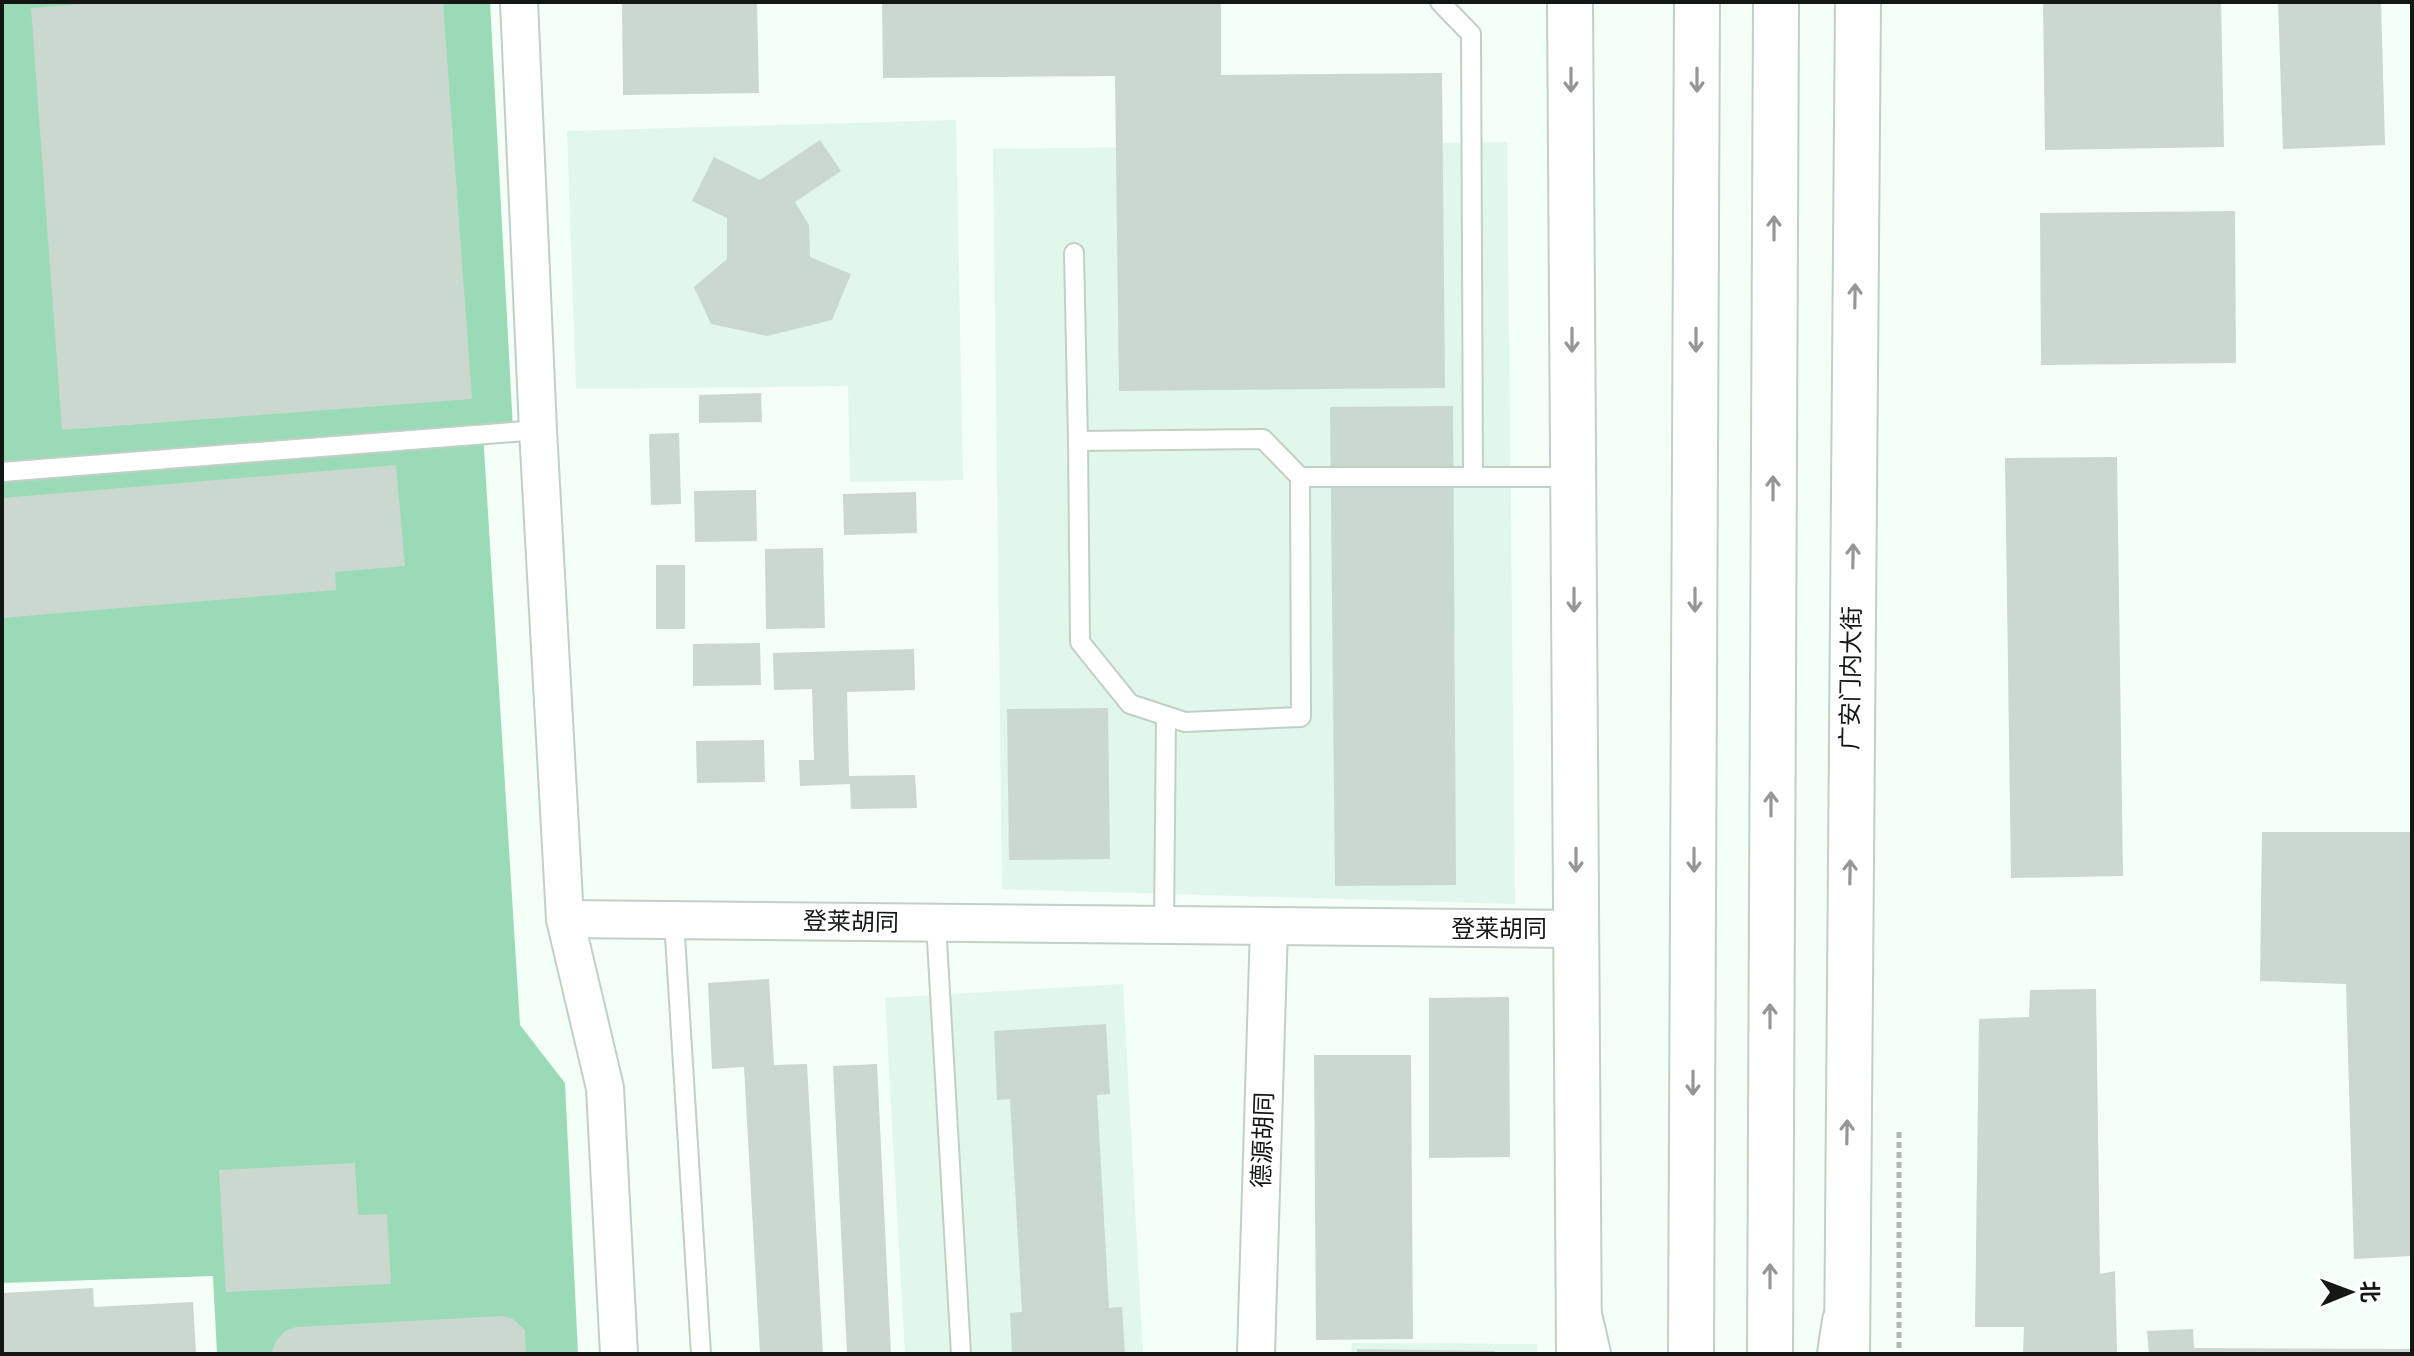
<svg xmlns="http://www.w3.org/2000/svg" width="2414" height="1356" font-family="'Source Sans 3','Noto Sans SC',sans-serif">
	<style>
		.built { fill: #e1f7e9 }
		.green { fill: #9bdab6 }
		.building { fill: #cad8cf }
		.lines { fill: none; stroke-linecap: round; stroke-linejoin: round }
		.service-casing { stroke: #c1d0c7; stroke-width: 22 }
		.minor-casing { stroke: #c1d0c7; stroke-width: 40 }
		.tertiary-casing { stroke: #c1d0c7; stroke-width: 48 }
		.primary-casing { stroke: #c1d0c7; stroke-width: 48 }
		.path { stroke: #aeb7b1; stroke-width: 5; stroke-dasharray: 6 4; stroke-linecap: butt }
		.service { stroke: #fff; stroke-width: 18 }
		.minor { stroke: #fff; stroke-width: 36 }
		.tertiary { stroke: #fff; stroke-width: 44 }
		.primary { stroke: #fff; stroke-width: 44 }
		.oneway { stroke: #959796 }
		.labels { text-anchor: middle; stroke-width: 8; stroke-linejoin: round; paint-order: stroke }
		.street-label { font-size: 24px; fill: #131815; stroke: #fff }
	</style>
	<rect width="100%" height="100%" fill="#f3fff7"/>
	<g class="built">
		<path d="M956,120l7,360 -113,2 -2,-96 -272,3 -9,-258z"/>
		<path d="M1507,142l8,762 -513,-15 -9,-740z"/>
		<path d="M1123,984l20,370h-238l-20,-356z"/>
		<path d="M1352,1343l185,1v10h-186z"/>
	</g>
	<path class="green" d="M2,2h488l23,428 -30,3 37,592 45,58 13,271h-361l-4,-78 -211,7z"/>
	<g class="building">
		<path d="M109,2h334l29,397 -410,31 -31,-422z"/>
		<path d="M622,2h135l2,91 -136,2z"/>
		<path d="M882,2h339v73l221,-2 3,315 -326,3 -4,-315 -232,2z"/>
		<path d="M2043,2h178l3,145 -179,3z"/>
		<path d="M2278,2h103l4,143 -102,4z"/>
		<path d="M820,140l21,31 -46,31 14,23 1,32 41,17 -19,46 -65,16 -56,-12 -17,-37 33,-28v-41l-35,-17 22,-44 46,23z"/>
		<path d="M2235,211l1,152 -195,2 -1,-152z"/>
		<path d="M761,393l1,29 -63,1v-28z"/>
		<path d="M1453,406l3,479 -121,1 -5,-479z"/>
		<path d="M679,433l2,71 -30,1 -2,-71z"/>
		<path d="M2117,457l6,419 -112,2 -6,-420z"/>
		<path d="M396,465l9,101 -70,6 1,18 -334,28v-120z"/>
		<path d="M756,490l1,51 -62,1 -1,-51z"/>
		<path d="M916,492l1,41 -73,2 -1,-41z"/>
		<path d="M823,548l2,80 -59,1 -1,-80z"/>
		<rect x="656" y="565" width="29" height="64"/>
		<path d="M760,643l1,42 -68,1v-42z"/>
		<path d="M914,649l1,41 -68,2 2,84 66,-1 2,33 -66,1 -1,-25 -50,2 -1,-26h15l-2,-71 -38,1 -1,-37z"/>
		<path d="M1108,708l2,151 -101,1 -2,-151z"/>
		<path d="M764,740l1,42 -68,1 -1,-42z"/>
		<path d="M2262,832h150v424l-58,3 -8,-275 -86,-3z"/>
		<path d="M769,979l5,86 33,-1 16,290h-63l-16,-287 -32,2 -4,-86z"/>
		<path d="M2096,989l4,285 15,-3 2,83h-94l1,-27h-49l4,-308 50,-2 1,-27z"/>
		<path d="M1509,997l1,160 -81,1v-160z"/>
		<path d="M1106,1024l4,70 -13,1 12,213 13,-1 3,47h-113l-2,-41 12,-1 -12,-213 -13,1 -3,-69z"/>
		<path d="M1314,1055h97l2,284 -97,1z"/>
		<path d="M877,1064l14,290h-44l-14,-288z"/>
		<path d="M355,1163l3,52 29,-1 4,70 -165,8 -7,-122z"/>
		<path d="M93,1288l1,19 99,-5 3,52h-194v-61z"/>
		<path d="M503,1316l10,3 12,11 1,24h-255l5,-13 9,-10 11,-4z"/>
		<path d="M2193,1329l1,19 218,1v5h-263l-2,-23z"/>
		<path d="M1357,1349l138,2v3h-138z"/>
	</g>
	<g class="lines">
		<g class="service-casing">
			<g id="service">
				<path d="M1440,2l31,32 2,443"/>
				<path d="M1074,253l4,188 185,-2 37,38h273"/>
				<path d="M1078,441l2,201 50,62 55,18 116,-5 -1,-240"/>
				<path d="M2,472l536,-42"/>
				<path d="M674,920l27,434"/>
				<path d="M936,923l25,431"/>
				<path d="M1164,925l2,-209"/>
			</g>
		</g>
		<g class="minor-casing">
			<g id="minor">
				<path d="M519,2l19,428 27,489 40,169 14,266"/>
				<path d="M565,919l1011,10"/>
				<path d="M1256,1354l13,-427"/>
			</g>
		</g>
		<g class="tertiary-casing">
			<g id="tertiary">
				<path d="M1570,2l9,1350"/>
				<path d="M1847,1354l11,-1352"/>
			</g>
		</g>
		<g class="primary-casing">
			<g id="primary">
				<path d="M1579,1315l9,39"/>
				<path d="M1691,1354l6,-1352"/>
				<path d="M1770,1354l6,-1352"/>
				<path d="M1840,1354l5,-33"/>
			</g>
		</g>
		<path class="path" d="M1899,1132v222"/>
		<use href="#service" class="service"/>
		<use href="#minor" class="minor"/>
		<use href="#tertiary" class="tertiary"/>
		<use href="#primary" class="primary"/>
	</g>
	<defs><path id="oneway-shaft" d="M-6 0H5M1.5-3L5.5 0L1.5 3" fill="none" stroke-width="1.6" stroke-linecap="round" stroke-linejoin="round" transform="scale(2)"/></defs>
	<g class="oneway">
		<use href="#oneway-shaft" transform="translate(1571 80) rotate(90)"/>
		<use href="#oneway-shaft" transform="translate(1697 80) rotate(90)"/>
		<use href="#oneway-shaft" transform="translate(1774 228) rotate(-90)"/>
		<use href="#oneway-shaft" transform="translate(1855 296) rotate(-89)"/>
		<use href="#oneway-shaft" transform="translate(1572 340) rotate(90)"/>
		<use href="#oneway-shaft" transform="translate(1696 340) rotate(90)"/>
		<use href="#oneway-shaft" transform="translate(1773 488) rotate(-90)"/>
		<use href="#oneway-shaft" transform="translate(1853 556) rotate(-89)"/>
		<use href="#oneway-shaft" transform="translate(1574 600) rotate(90)"/>
		<use href="#oneway-shaft" transform="translate(1695 600) rotate(90)"/>
		<use href="#oneway-shaft" transform="translate(1771 804) rotate(-90)"/>
		<use href="#oneway-shaft" transform="translate(1576 860) rotate(90)"/>
		<use href="#oneway-shaft" transform="translate(1694 860) rotate(90)"/>
		<use href="#oneway-shaft" transform="translate(1850 872) rotate(-89)"/>
		<use href="#oneway-shaft" transform="translate(1770 1016) rotate(-90)"/>
		<use href="#oneway-shaft" transform="translate(1693 1083) rotate(90)"/>
		<use href="#oneway-shaft" transform="translate(1847 1132) rotate(-89)"/>
		<use href="#oneway-shaft" transform="translate(1770 1276) rotate(-90)"/>
	</g>
	<g class="labels">
		<g class="street-label">
			<text transform="translate(1851 678) rotate(-89)" y="8">广安门内大街</text>
			<text transform="translate(851 922) rotate(1)" y="8">登莱胡同</text>
			<text x="1499" y="937">登莱胡同</text>
			<text transform="translate(1263 1140) rotate(-88)" y="8">德源胡同</text>
		</g>
	</g>
	<rect width="2414" height="1356" fill="none" stroke="#131815" stroke-width="8"/>
	<g transform="translate(2350 1292) rotate(89)" stroke="#ffffff" stroke-width="6" paint-order="stroke">
	<path d="M0-6L14 30L0 20L-14 30Z" fill="#131815"/>
	<text y="-12" font-size="22" font-weight="bold" text-anchor="middle" fill="#131815">北</text>
	</g>
</svg>
